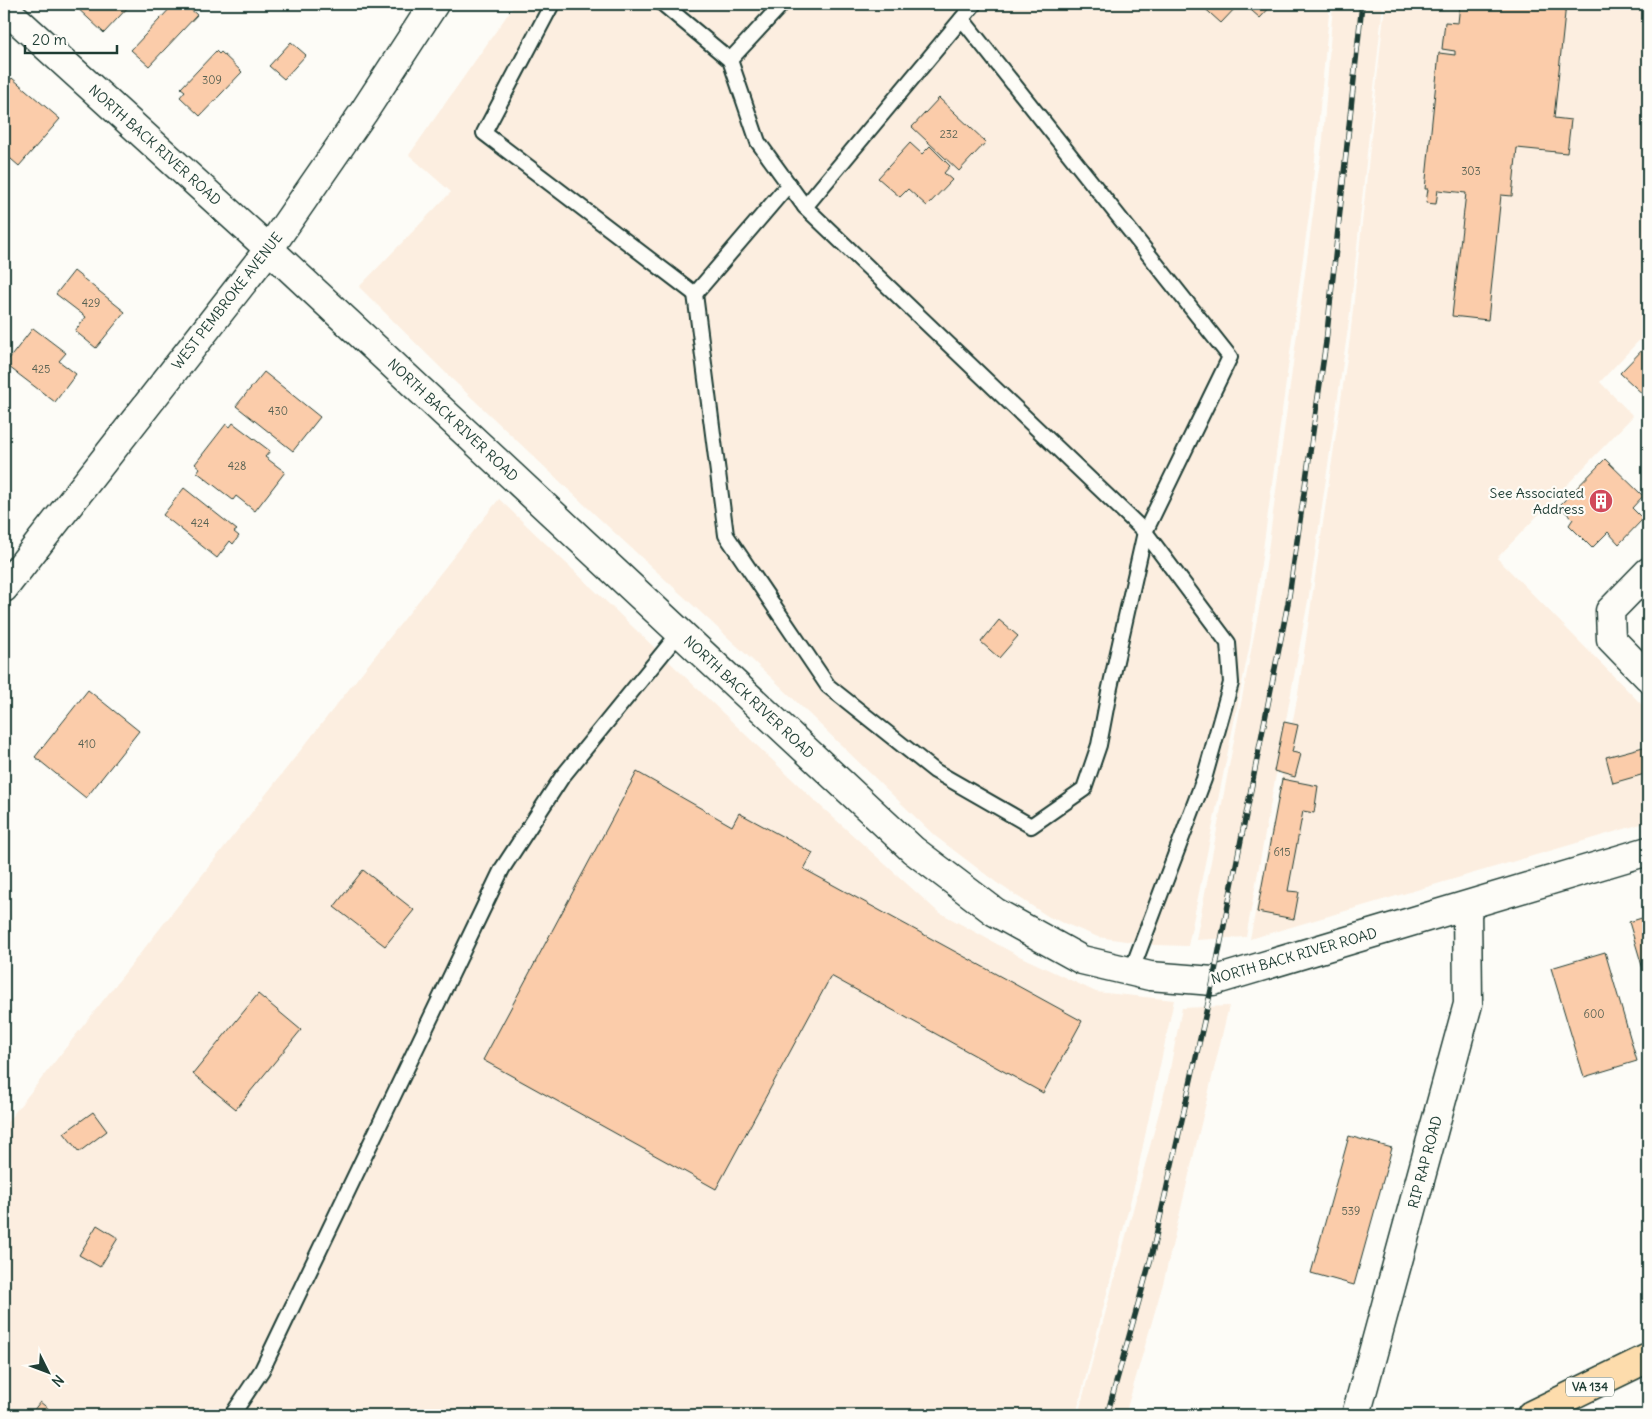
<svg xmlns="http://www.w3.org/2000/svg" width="1652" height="1419" font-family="Delius,sans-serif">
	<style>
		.built { fill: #fceee0 }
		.building { fill: #fbccaa; stroke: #1f3d34 }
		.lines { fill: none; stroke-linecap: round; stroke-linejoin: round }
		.service-casing { stroke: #1f3d34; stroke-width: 18 }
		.minor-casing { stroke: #1f3d34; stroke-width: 31 }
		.secondary-casing { stroke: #1f3d34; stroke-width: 31 }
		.primary-casing { stroke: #1f3d34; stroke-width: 31 }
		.service { stroke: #fdfcf7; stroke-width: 14 }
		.minor { stroke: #fdfcf7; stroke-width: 28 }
		.secondary { stroke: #fdfcf7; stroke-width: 28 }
		.primary { stroke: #fddcac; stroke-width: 28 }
		.rail-casing { stroke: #1f3d34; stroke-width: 5.5 }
		.rail { stroke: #fdfcf7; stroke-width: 4; stroke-dasharray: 11; stroke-linecap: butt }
		.labels { text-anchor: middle; stroke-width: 4.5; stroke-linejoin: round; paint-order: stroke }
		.number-label { font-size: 11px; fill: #566152 }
		.shield { fill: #fdfcf7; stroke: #62766e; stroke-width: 1 }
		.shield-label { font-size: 12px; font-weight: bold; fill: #1f3d34 }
		.street-label { font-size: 14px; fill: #1f3d34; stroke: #fdfcf7 }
		.poi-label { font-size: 14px; fill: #1f3d34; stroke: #fdfcf7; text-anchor: end }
	</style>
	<rect width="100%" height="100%" fill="#fdfcf7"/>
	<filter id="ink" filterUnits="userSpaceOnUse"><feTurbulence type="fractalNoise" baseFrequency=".02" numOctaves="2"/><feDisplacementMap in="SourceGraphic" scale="10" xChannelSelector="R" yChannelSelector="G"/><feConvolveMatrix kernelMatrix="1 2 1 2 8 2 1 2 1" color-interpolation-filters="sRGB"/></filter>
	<g filter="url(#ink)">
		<g class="built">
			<path d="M515,4h815l-19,196 -61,444 -62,302 -34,-1 -56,-8 -49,-20 -52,-34 -62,-47 -158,-153 -189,-175 -134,-127 -95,-94 92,-95 -42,-37z"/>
			<path d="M1333,4h50l-34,317 -40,274 -63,342 -50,3 67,-352 60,-449z"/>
			<path d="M1385,4h263v327l-48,51 33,34 -136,142 151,153v111l-398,117 48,-245 52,-356z"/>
			<path d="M499,499l316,302 122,110 78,43 81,38 78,8 -39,183 -59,232h-1072v-289z"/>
			<path d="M1229,1006l-65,274 -39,135h-47l90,-336 14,-71z"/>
		</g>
		<g class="building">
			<path d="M75,4h56l-27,29 -30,-28z"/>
			<path d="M174,4h11l12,11 -48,51 -18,-16z"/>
			<path d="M1200,4h39l-18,19z"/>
			<path d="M1244,4h29l-13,14z"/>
			<path d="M1460,4h106l-12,114 17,2 -4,33 -50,-5 -5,48 -11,-1 -13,125 -36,-4 14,-123 -28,-3 -2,14 -10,-1 2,-14h-3l14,-136 16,2v-4l-13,-2 3,-27 13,1z"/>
			<path d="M291,42l15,13 -22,24 -15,-13z"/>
			<path d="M216,51l3,3 2,-2 21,20 -42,44 -20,-19 5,-6 -4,-3z"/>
			<path d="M12,78l48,41 -41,47 -15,-13v-58l2,-2 -2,-3v-3z"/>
			<path d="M939,98l47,44 -27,29 -47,-44z"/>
			<path d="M910,143l12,11 8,-8 20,20 -6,7 8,7 -25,26 -19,-17 -8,8 -22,-19z"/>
			<path d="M4,218l6,5 -6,8z"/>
			<path d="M74,271l51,41 -29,36 -21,-17 11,-14 -30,-23z"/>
			<path d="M33,328l33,25 -7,8 17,13 -21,28 -50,-38z"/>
			<path d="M1648,344v55l-28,-26z"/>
			<path d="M264,372l56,45 -27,34 -57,-45z"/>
			<path d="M233,423l37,28 -5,6 20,15 -30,39 -19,-15 -3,4 -36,-28 3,-4 -5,-4 31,-40 4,3z"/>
			<path d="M1605,459l38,37 -11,12 11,11 -24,25 -11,-12 -16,16 -23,-23 4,-6 -14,-13z"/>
			<path d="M184,488l53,42 -3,2 5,4 -6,8 -3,-3 -13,17 -54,-43z"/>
			<path d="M999,620l19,16 -19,22 -18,-16z"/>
			<path d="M88,690l51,41 -53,67 -51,-41z"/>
			<path d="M1284,722l14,3 -6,27 9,2 -6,23 -21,-6z"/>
			<path d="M1647,746l1,27 -35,10 -7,-26z"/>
			<path d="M637,772l95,54 7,-13 74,40 -9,16 278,152 -39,72 -212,-117 -115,213 -233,-129z"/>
			<path d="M1282,779l36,7 -4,27 -11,-2 -15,80 11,1 -5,27 -37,-7z"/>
			<path d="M363,870l51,40 -29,36 -51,-39z"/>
			<path d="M1648,916v70l-19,-64z"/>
			<path d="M1605,952l32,109 -53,16 -33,-109z"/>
			<path d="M258,994l43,36 -65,79 -43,-35z"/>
			<path d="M93,1112l14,19 -28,21 -15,-19z"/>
			<path d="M1349,1136l43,12 -38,137 -43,-12z"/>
			<path d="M97,1225l21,13 -18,29 -21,-12z"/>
			<path d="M40,1402l9,7 -6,6h-13z"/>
		</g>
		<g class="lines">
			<g class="service-casing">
				<g id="service">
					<path d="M552,4l-68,129 211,161 94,-110"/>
					<path d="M663,4l67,56"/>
					<path d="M782,4l-52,56 28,82 47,65 169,-203"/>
					<path d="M805,207l340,325 85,-175 -268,-338"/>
					<path d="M695,294l31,241 102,151 107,85 96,55 53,-37 15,-44 10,-53 36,-160"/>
					<path d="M1131,972l73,-193 27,-96 -3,-40 -83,-111"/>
					<path d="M232,1415l30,-45 240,-501 60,-92 118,-145"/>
				</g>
			</g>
			<g class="minor-casing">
				<g id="minor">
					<path d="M4,8l265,241 644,601 82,62 87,48 68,16 63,5 435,-130"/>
					<path d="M1648,572l-38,39 1,28 37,38"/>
					<path d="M1356,1415l112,-411 -1,-98"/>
				</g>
			</g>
			<g class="secondary-casing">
				<path id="secondary" d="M4,588l265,-339 94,-136 71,-109"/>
			</g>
			<g class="primary-casing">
				<path id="primary" d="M1531,1415l117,-57"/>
			</g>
			<use href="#service" class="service"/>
			<use href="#minor" class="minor"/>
			<use href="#secondary" class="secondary"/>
			<use href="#primary" class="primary"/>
			<g class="rail-casing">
				<path id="rail" d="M1107,1415l44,-157 62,-277 75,-378 38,-261 36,-338"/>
			</g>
			<use href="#rail" class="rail"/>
		</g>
	</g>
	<defs>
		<g id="building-disc" transform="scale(1.25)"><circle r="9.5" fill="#d1495b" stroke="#fdfcf7"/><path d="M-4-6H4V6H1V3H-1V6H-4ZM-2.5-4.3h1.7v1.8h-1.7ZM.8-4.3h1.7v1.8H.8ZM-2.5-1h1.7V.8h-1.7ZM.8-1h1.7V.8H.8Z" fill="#fff"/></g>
	</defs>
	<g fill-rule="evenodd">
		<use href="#building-disc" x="1601" y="501"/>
	</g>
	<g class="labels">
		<g class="number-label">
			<text x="212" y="84">309</text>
			<text x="949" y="138">232</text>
			<text x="1471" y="175">303</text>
			<text x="91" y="307">429</text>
			<text x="41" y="373">425</text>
			<text x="278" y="415">430</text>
			<text x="237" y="470">428</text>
			<text x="200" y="527">424</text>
			<text x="87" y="748">410</text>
			<text x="1282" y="856">615</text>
			<text x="1594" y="1018">600</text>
			<text x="1351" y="1215">539</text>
		</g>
		<rect class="shield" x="1566" y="1377.5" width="48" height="19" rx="4"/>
		<g class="shield-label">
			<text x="1590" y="1391">VA 134</text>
		</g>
		<g class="street-label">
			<text transform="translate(155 145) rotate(42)" y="5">NORTH BACK RIVER ROAD</text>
			<text transform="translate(227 301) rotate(-52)" y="5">WEST PEMBROKE AVENUE</text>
			<text transform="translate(453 420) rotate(43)" y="5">NORTH BACK RIVER ROAD</text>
			<text transform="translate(749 697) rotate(43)" y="5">NORTH BACK RIVER ROAD</text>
			<text transform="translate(1294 956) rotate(-16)" y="5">NORTH BACK RIVER ROAD</text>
			<text transform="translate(1425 1162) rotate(-75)" y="5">RIP RAP ROAD</text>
		</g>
		<g class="poi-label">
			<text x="1584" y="498">See Associated<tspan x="1584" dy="16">Address</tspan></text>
		</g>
	</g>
	<rect width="1652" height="1419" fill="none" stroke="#fdfcf7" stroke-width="20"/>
	<rect x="10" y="10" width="1632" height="1399" fill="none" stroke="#1f3d34" stroke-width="2" filter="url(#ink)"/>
	<g transform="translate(48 1372) rotate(132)" stroke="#fdfcf7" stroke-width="4" paint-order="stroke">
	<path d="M0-4L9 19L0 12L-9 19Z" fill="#1f3d34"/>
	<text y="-8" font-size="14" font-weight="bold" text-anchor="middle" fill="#1f3d34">N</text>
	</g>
	<path d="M25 45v8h92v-8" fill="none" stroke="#1f3d34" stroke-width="2.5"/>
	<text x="32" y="45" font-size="15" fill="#1f3d34" stroke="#fdfcf7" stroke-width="4" paint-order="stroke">20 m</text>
</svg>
